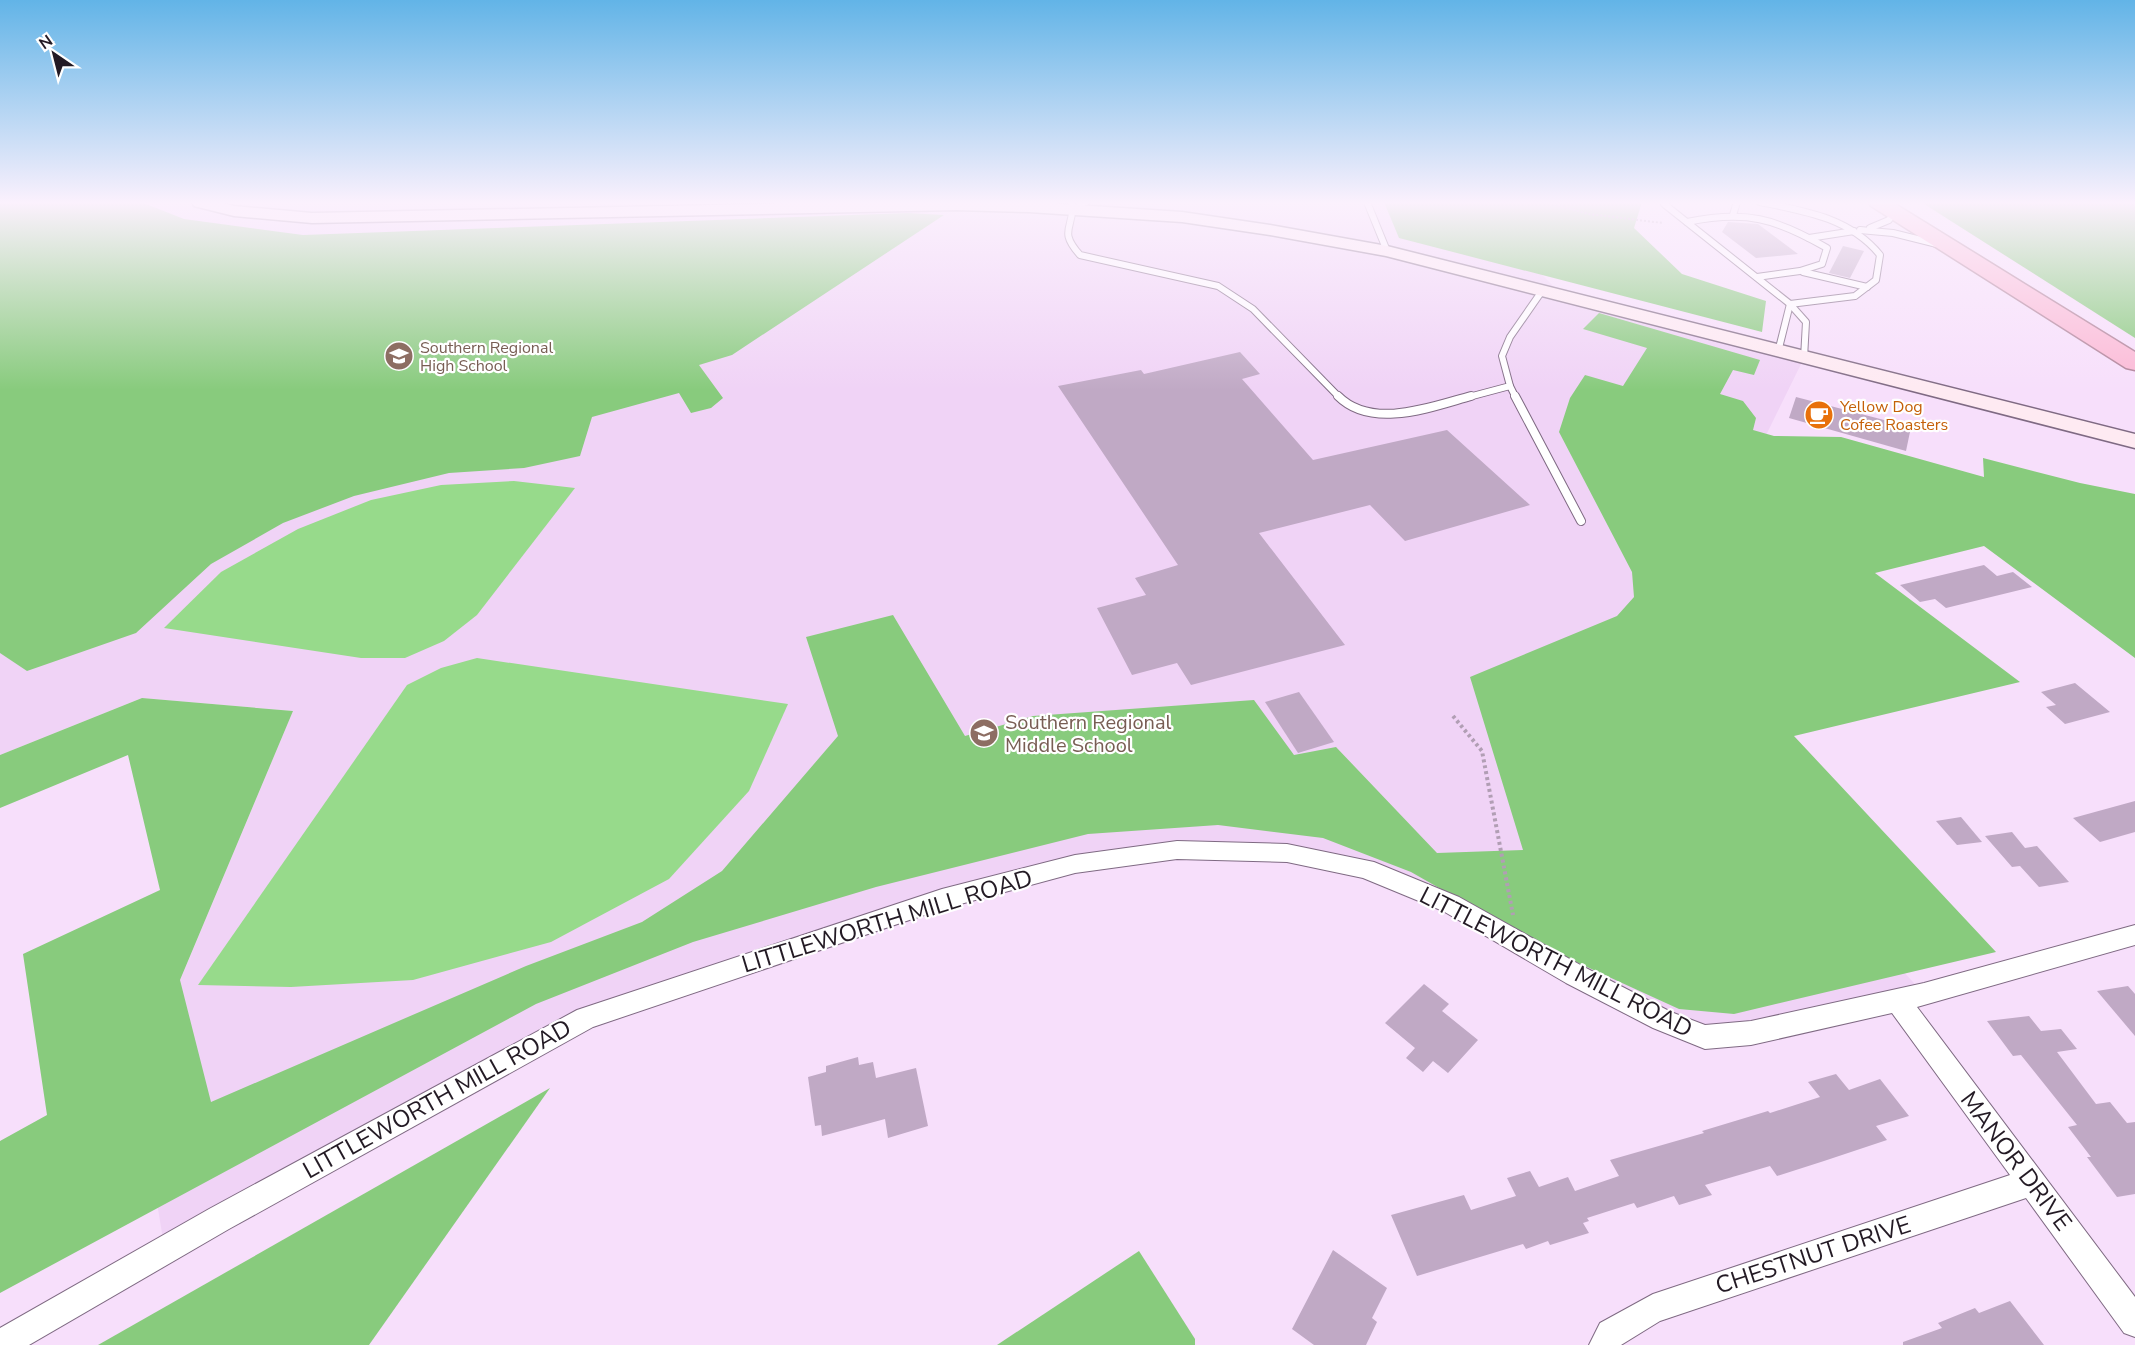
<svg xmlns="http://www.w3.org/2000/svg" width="2135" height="1345" font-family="'Nunito Sans',sans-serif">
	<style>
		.built { fill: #f0d3f6 }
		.green { fill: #97da8b }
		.forest { fill: #88cb7d }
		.building { fill: #c0a9c5 }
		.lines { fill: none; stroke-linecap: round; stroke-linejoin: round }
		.lane-far1-casing { stroke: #7f6a83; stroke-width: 8 }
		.lane-casing { stroke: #7f6a83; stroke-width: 10 }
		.street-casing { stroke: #7f6a83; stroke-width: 2 }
		.secondary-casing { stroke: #7f6a83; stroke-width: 3 }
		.highway-casing { stroke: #af8197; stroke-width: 3 }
		.path-far1 { stroke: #b19eb4; stroke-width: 2; stroke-dasharray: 2 2; stroke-linecap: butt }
		.path { stroke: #b19eb4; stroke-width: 4; stroke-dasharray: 3 3; stroke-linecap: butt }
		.lane-far1 { stroke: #fff; stroke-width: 6 }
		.lane { stroke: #fff; stroke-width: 8 }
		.street { fill: #fff; fill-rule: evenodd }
		.secondary { fill: #feeaf2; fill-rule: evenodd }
		.highway { fill: #fbb9d5; fill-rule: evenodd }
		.labels { text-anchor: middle; stroke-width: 4.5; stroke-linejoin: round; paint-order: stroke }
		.far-education-label { font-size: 16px; fill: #785e54; stroke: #fff; text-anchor: start }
		.far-food-label { font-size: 16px; fill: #c56008; stroke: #fff; text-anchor: start }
		.education-label { font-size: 20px; fill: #785e54; stroke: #fff; text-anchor: start }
		.near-street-label { font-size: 24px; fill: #231a24; stroke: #fff }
	</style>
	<rect width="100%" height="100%" fill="#f7dffb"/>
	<path class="built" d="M0,202h1470l93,94 241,62 -162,329 282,307 -219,43 -254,-133 -164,-51 -212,11 -489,154 -421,233 -28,-168 156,-372 -151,-13 -142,57z"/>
	<g class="green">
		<path d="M514,481l61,7 -98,127 -33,26 -39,17h-44l-197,-30 57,-56 77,-43 73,-29 70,-15z"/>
		<path d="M477,658l311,46 -39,87 -80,88 -118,63 -138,38 -122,7 -93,-2 209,-300 34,-17z"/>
	</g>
	<g class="forest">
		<path d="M0,202h141l43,17 119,16 605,-22 36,2 -212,140 -33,10 24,33 -12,10 -20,5 -12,-20 -87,24 -12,39 -56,12 -75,5 -95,23 -71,27 -72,41 -75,69 -109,38 -27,-18z"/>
		<path d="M1384,202h258l-8,26 48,46 84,27 -4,31 -363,-94z"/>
		<path d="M1921,202h214v136z"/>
		<path d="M1599,313l161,47 -6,15 -21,-5 -13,24 23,7 13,17 -3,12 21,6 67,1 143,40 -1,-19 97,25 55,11v164l-151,-112 -109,27 145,109 -226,54 202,216 -262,62 -55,-5 -138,-63 -130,-74 -88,-34 -105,-13 -130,9 -212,53 -183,55 -157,62 -536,289v-152l47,-26 -24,-161 137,-64 -32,-135 -128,53v-53l142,-57 151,13 -113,269 31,122 315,-136 116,-44 80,-51 116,-135 -32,-99 87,-22 72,121 68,-20 221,-16 40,55 42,-8 101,106 86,-3 -53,-173 147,-61 17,-19 -2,-25 -73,-140 11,-34 15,-23 38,11 24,-38 -64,-19z"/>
		<path d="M550,1088l-181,257h-271z"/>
		<path d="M1139,1251l56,88v6h-198z"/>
	</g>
	<g class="building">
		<path d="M1728,222l30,2 40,30 -42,4 -34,-26z"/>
		<path d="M1843,246l21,5 -14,27 -21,-5z"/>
		<path d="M1240,352l20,22 -18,5 71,81 134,-30 83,75 -125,36 -35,-36 -111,28 86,112 -154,40 -14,-22 -45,12 -35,-67 49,-13 -11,-17 43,-13 -120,-179 83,-16 3,4z"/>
		<path d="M1796,397l115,30 -5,24 -117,-33z"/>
		<path d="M1984,565l13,11 16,-4 19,15 -86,21 -11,-9 -15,3 -20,-17z"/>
		<path d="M2075,683l35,29 -45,12 -19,-17 10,-2 -15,-13z"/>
		<path d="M1299,692l35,50 -36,11 -33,-51z"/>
		<path d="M2135,801v31l-35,10 -27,-24z"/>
		<path d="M1961,817l21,25 -25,3 -21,-24z"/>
		<path d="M2012,832l13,16 12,-2 32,36 -30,5 -19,-21 -8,1 -27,-31z"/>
		<path d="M1424,984l25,20 -7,7 36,29 -30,33 -15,-12 -10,11 -17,-14 9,-10 -30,-25z"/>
		<path d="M2128,986l7,8v42l-38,-45z"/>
		<path d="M2029,1016l12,15 20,-2 16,20 -20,3 39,52 14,-2 17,21 8,-1v72l-18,3 -30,-40h4l-23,-30 9,-2 -56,-70 -8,1 -26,-35z"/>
		<path d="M858,1057l1,8 14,-3 3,16 40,-10 12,58 -40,12 -3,-19 -63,17 -1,-11 -6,1 -7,-49 18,-5v-6z"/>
		<path d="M1836,1074l13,16 31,-11 29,37 -33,10 11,14 -63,21 -47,15 -7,-10 -65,19 7,10 -33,10 -5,-9 -37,12 -3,-5 -47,15 2,3 -6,2 6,10 -39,12 -2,-4 -22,8 -3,-5 -106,32 -26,-61 73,-20 7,15 45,-14 -9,-18 23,-7 9,16 29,-10 7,14 44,-15 -9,-16 94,-27 -2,-2 66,-20 2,2 50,-16 -12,-15z"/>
		<path d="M1333,1250l54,38 -15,30 5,4 -11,23h-52l-22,-16z"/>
		<path d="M2010,1301l34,44h-141v-3l39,-14 -4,-5 37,-15 4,5z"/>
	</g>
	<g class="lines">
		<g class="lane-far1-casing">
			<g id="lane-far1">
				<path d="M1072,202c3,27 -15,27 8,53l138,31 35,23 87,89"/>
				<path d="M1367,202l20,49"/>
				<path d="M1666,202l-2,2 126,100 16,18 -2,36"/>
				<path d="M1760,202c45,9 90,16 120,53l-4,25 -21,16 -65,8"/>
				<path d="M1074,209l12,-7"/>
				<path d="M1733,215l4,-13"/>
				<path d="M1687,222c59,-12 88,-4 140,26l-5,16 -22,7 -43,6"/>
				<path d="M1870,228l19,-8 5,-8"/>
				<path d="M1860,230l33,3 44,11"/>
				<path d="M1809,238l45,-7"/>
				<path d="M1803,272l64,15"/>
				<path d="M1778,352l12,-48"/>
				<path d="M1510,386l6,12"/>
				<path d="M1465,398l45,-12 -8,-30 8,-19 32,-46"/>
			</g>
		</g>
		<g class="lane-casing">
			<g id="lane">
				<path d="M1338,396c34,34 93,11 133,0"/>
				<path d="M1515,396l66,125"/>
			</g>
		</g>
		<g class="street-casing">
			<path id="street" d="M1177,841l110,3 87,18 85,35 125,70 87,45 34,13 46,-4 173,-38 211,-58v20l-218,62 218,290v40l-11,-4 -98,-135 -366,123 -39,24h-32l11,-22 53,-29 357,-119 -118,-162 -141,32 -46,4 -52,-21 -87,-45 -123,-72 -80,-33 -76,-16 -110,-3 -102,14 -133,36 -349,118 -364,202 -200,116h-29v-17l209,-119 368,-199 365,-121 133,-34z"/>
		</g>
		<g class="secondary-casing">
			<path id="secondary" d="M192,202h26l16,4 78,7 557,-11h162l151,10 88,13 117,21 748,188v14l-749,-192 -116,-21 -88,-13 -153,-10 -73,-2 -644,13 -78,-7 -40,-10z"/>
		</g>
		<g class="highway-casing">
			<path id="highway" d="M1868,202h24l243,150v18l-9,-2 -255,-162z"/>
		</g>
		<path class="path-far1" d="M1546,202l43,12 74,9"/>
		<path class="path" d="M1453,716l29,35 31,164"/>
		<use href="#lane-far1" class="lane-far1"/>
		<use href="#lane" class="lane"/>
		<use href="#street" class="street"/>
		<use href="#secondary" class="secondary"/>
		<use href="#highway" class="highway"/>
	</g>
	<linearGradient id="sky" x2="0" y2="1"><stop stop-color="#62b4e7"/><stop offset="0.52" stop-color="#fbf1fd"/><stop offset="1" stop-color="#fbf1fd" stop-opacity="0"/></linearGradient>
	<rect width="2135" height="390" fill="url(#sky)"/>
	<defs>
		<g id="school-disc" transform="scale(1.5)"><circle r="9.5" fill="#8d6e63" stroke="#fff"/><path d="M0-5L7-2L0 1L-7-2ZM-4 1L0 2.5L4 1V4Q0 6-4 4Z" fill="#fff"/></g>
		<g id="cafe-disc" transform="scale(1.5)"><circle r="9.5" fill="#e8710a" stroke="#fff"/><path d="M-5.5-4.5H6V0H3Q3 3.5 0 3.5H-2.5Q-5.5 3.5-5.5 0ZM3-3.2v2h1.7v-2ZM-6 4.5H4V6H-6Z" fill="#fff"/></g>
	</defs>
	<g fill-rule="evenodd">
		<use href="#school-disc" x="399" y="356"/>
		<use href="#cafe-disc" x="1819" y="415"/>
		<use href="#school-disc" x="984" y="733"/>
	</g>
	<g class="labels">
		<g class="far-education-label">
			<text x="420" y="353">Southern Regional<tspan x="420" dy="18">High School</tspan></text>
		</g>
		<g class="far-food-label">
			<text x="1840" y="412">Yellow Dog<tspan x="1840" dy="18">Cofee Roasters</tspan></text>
		</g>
		<g class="education-label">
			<text x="1005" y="729">Southern Regional<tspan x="1005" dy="23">Middle School</tspan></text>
		</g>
		<g class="near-street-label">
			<text transform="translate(887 921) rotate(-17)" y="8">LITTLEWORTH MILL ROAD</text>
			<text transform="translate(1556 962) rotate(27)" y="8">LITTLEWORTH MILL ROAD</text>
			<text transform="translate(437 1099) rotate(-29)" y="8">LITTLEWORTH MILL ROAD</text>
			<text transform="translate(2016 1161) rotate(53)" y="8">MANOR DRIVE</text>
			<text transform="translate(1813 1255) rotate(-18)" y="8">CHESTNUT DRIVE</text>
		</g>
	</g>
	<g transform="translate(54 54) rotate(325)" stroke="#ffffff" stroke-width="4.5" paint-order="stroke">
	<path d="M0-4.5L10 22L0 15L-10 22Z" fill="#231a24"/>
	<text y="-9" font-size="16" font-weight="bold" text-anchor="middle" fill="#231a24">N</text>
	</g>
</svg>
